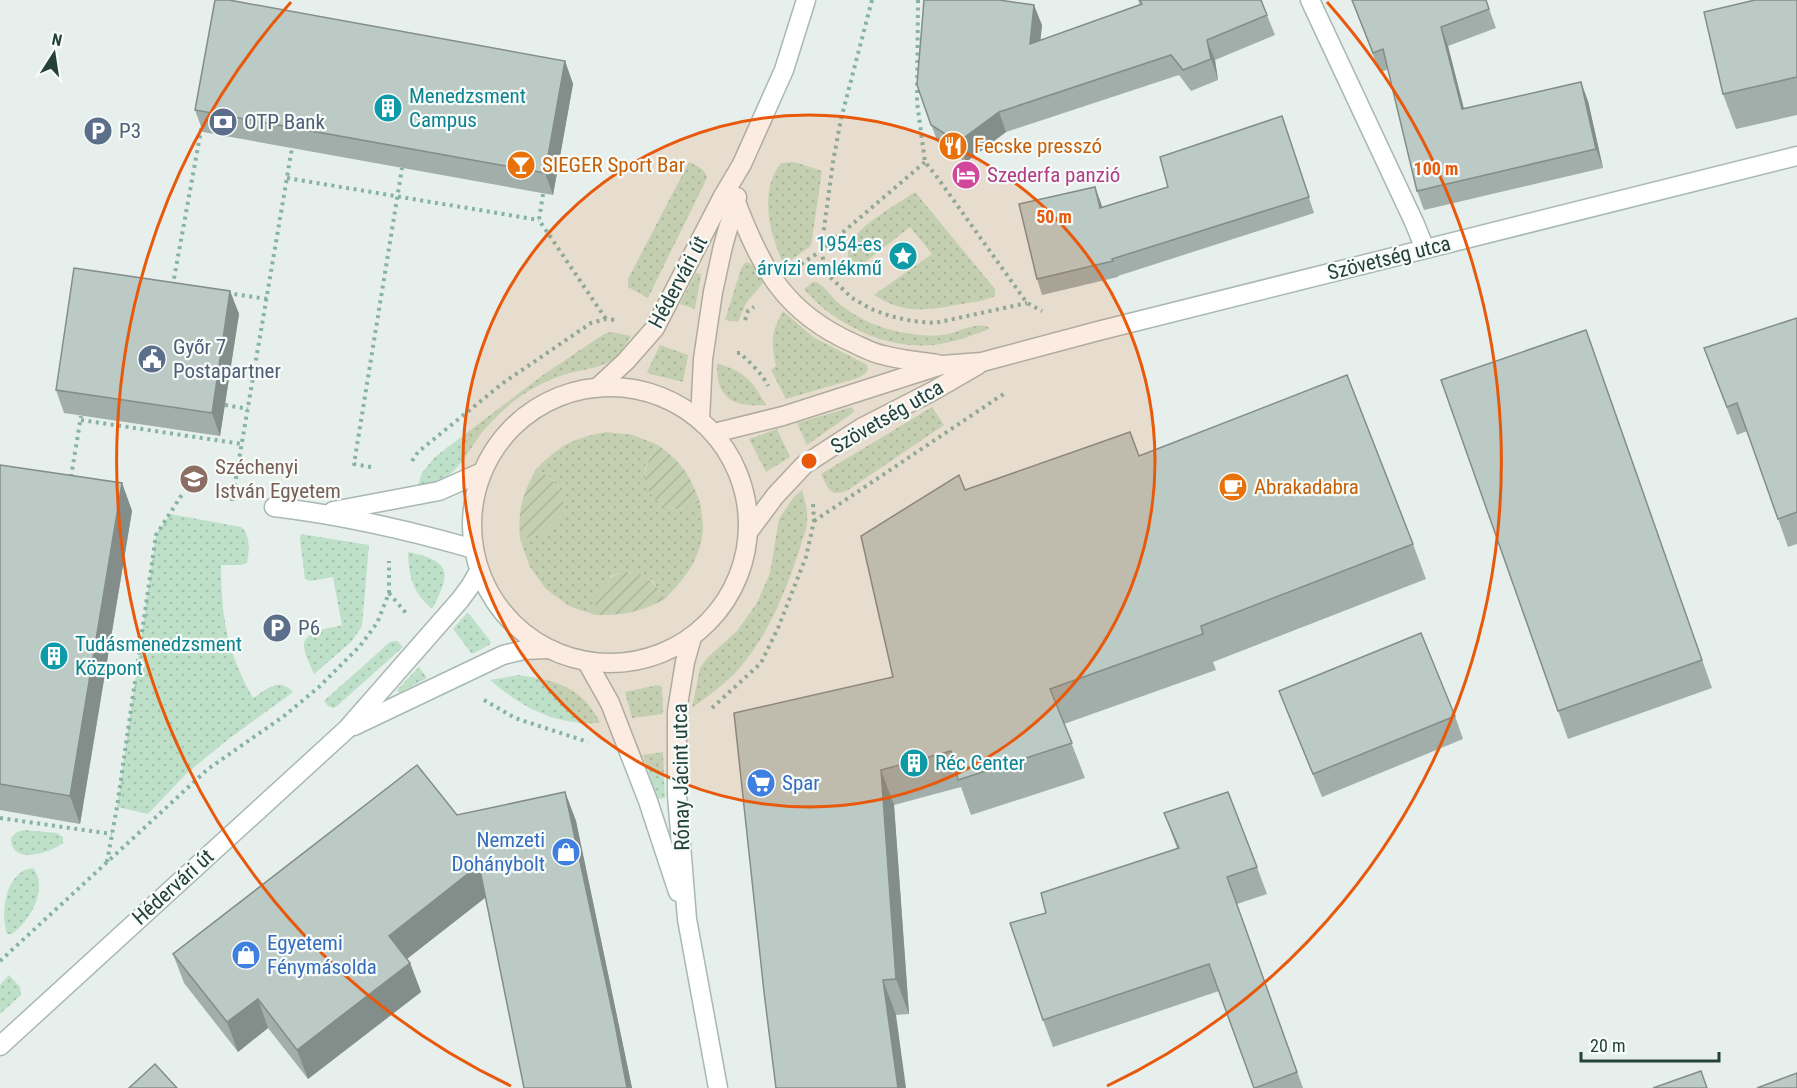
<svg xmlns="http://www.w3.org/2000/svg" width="1797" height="1088" font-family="'Roboto Condensed',sans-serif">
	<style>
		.grass { fill: url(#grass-dots) }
		.garden { fill: url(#garden-furrows) }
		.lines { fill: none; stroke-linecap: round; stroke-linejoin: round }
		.minor-casing { stroke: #a8b8b2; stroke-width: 21 }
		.path { stroke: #86b3a5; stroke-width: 4; stroke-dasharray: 3 4.5; stroke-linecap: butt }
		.minor { stroke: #fff; stroke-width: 18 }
		.wall { fill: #a1aea9 }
		.shaded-wall { fill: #838d89 }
		.building { fill: #bbcac4; stroke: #838d89; stroke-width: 1.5 }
		.ring { fill: none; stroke: #e8590c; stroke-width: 3 }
		.labels { text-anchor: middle; stroke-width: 4.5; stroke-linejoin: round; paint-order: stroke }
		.culture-label { font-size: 21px; fill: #0d838f; stroke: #f7fbf9; text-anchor: start }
		.service-label { font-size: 21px; fill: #4e5e75; stroke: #f7fbf9; text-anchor: start }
		.food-label { font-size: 21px; fill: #c56008; stroke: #f7fbf9; text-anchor: start }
		.hotel-label { font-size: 21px; fill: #b23c85; stroke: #f7fbf9; text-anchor: start }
		.street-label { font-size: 21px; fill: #24423a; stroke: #f7fbf9 }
		.education-label { font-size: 21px; fill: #785e54; stroke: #f7fbf9; text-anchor: start }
		.shop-label { font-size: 21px; fill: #366cbe; stroke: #f7fbf9; text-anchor: start }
		.centre { fill: #e8590c; stroke: #f7fbf9; stroke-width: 3 }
		.ring-label { font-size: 18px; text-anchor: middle; font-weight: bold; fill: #e8590c; stroke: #f7fbf9; stroke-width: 4.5; stroke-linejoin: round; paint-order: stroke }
	</style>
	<defs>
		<pattern id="grass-dots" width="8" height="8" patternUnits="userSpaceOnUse" patternTransform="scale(1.5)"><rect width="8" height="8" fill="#bfe0c8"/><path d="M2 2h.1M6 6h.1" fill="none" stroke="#a4c1ad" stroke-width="1.8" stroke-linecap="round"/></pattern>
		<pattern id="garden-furrows" width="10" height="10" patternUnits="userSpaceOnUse" patternTransform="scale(1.5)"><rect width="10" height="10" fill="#bfe0c8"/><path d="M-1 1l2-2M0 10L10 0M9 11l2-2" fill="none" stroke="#a4c1ad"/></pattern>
	</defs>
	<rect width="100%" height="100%" fill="#e6efeb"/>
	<g class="grass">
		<path d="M689,162c8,4 16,6 18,16l-59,120 -20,-11v-8z"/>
		<path d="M794,162l28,9 -11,75 -27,19c-14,-30 -26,-73 -3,-102z"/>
		<path d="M915,192l80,97v7c-11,5 -22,6 -33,8 -34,6 -57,11 -88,-9l58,-41 -22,-27 -59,46c-3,-11 -5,-22 1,-32 8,-16 47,-38 63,-49z"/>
		<path d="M747,262l7,4 9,17 -17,20 -8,19 -13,-2 16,-51 3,-5z"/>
		<path d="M696,273l5,1 -6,35 -15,-5z"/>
		<path d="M813,282h3c9,4 13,12 20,19 24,21 53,31 84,34 10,1 19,1 28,-1 12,-3 29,-12 40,-7l1,2c-13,5 -26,10 -39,13 -43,11 -89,-5 -123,-31 -8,-6 -16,-14 -23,-22z"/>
		<path d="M783,311l30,26 54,28 1,4 -2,4 -8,5 -72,21 -15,-29 5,-4c-5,-24 -5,-34 7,-55z"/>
		<path d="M611,332l20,4c-20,36 -35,29 -68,39 -18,6 -35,15 -49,26 -10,8 -21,19 -30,29 -14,17 -24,41 -45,52 -6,4 -15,4 -22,6l5,-15 13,-16 108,-82 61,-41z"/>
		<path d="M660,345l28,10 -5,27 -33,-8 -3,-2z"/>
		<path d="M717,363c29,10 34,16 49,42 -33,2 -50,-6 -49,-42z"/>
		<path d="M852,407l2,5 -47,33 -10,-22z"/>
		<path d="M932,407l12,18 -96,65c-19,8 -19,-1 -27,-16z"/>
		<path d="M777,429l13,28 -24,15 -17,-33z"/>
		<path d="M606,432l27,3 25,10c-5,8 -15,19 -13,29 0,4 4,10 6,13 12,25 25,27 49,15 1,9 3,19 3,28 -3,30 -18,48 -38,69l-13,-19 -20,-8h-10l-11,4 -16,27v12l-26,-9 -23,-17 -16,-22 -10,-28c7,-2 17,-3 23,-7 30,-19 24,-49 -7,-63 26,-25 35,-30 70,-37z"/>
		<path d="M802,490c3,11 6,21 5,32 0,9 -5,17 -7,26 -14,43 -32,88 -62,122 -14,15 -30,26 -46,38l8,-40 7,-10 30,-27 20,-28 13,-30 9,-54 14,-21z"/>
		<path d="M170,514l71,13c10,7 8,25 6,36l-6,2h-20c0,51 6,87 32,133 13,-8 26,-22 40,-6l-67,49 -40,33 -38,40 -31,-7 39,-272z"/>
		<path d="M301,534l68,11 -7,81 -10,15 -38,33c-3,-8 -9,-18 -10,-27 -1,-18 27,-18 38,-22l-9,-48 -23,4 -5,-2 -5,-40z"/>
		<path d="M408,552c44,9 43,21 24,57 -20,-17 -23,-32 -24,-57z"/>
		<path d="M467,613l3,2 21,27 -2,3 -17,9 -19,-25z"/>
		<path d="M397,641l6,6 -67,60 -3,1 -5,-2 -4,-5 66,-59z"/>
		<path d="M419,667l8,11 -28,15 -2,-3z"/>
		<path d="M518,675c37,5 65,12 82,48 -45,2 -76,-14 -110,-43z"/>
		<path d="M658,685l4,2 1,27 -31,4 -7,-26z"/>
		<path d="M663,752l2,46 -8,1 -14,-44z"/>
		<path d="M24,830l33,3 6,4v6c-13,10 -53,23 -52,-5l6,-6z"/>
		<path d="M33,868c16,20 -3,53 -21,66h-5c-7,-21 -2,-63 26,-66z"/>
		<path d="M9,975l11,12 1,8 -21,19v-29z"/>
	</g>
	<g class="garden">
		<path d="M658,445c24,18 31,28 42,57 -7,3 -14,7 -22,7 -18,-1 -34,-16 -33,-34 0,-12 7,-21 13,-30z"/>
		<path d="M536,469c27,12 39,43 12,61 -8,6 -19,7 -28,9 -2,-31 2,-43 16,-70z"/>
		<path d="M622,572c24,0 30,8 43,27 -28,14 -39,16 -70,16 -1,-23 5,-34 27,-43z"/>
	</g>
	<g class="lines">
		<g class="minor-casing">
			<g id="minor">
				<path d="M1310,0l104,222 11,27"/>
				<path d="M736,202c25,66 49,111 117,141 9,4 19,10 30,12 17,5 36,6 54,9"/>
				<circle cx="610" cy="525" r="138"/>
				<path d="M597,388l29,-27 29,-33 68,-132 19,-32 42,-94 22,-70"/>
				<path d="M700,420l3,-61 10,-67 10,-46 14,-49"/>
				<path d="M714,433l69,-17 159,-51 40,-3 116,-31 699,-175"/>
				<path d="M274,507c68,8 134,23 200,42"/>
				<path d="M333,511l106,-20 43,-19"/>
				<path d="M749,531l26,-35 29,-31 57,-37 72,-37 45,-26"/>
				<path d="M692,637l-7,25 -8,49v84l10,124 31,169"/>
				<path d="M587,662l23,41 38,98 30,91"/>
				<path d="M354,726l149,-71 21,-5 24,-1"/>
				<path d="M0,1046l347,-317 113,-129 11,-15 8,-14"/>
			</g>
		</g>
		<g class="path">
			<path d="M872,0l-31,119 -8,43 -12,89 6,23 25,24 19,11 19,7 22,5 23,2 92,-20"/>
			<path d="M918,0l-1,102 8,60 12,15 90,126 15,8"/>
			<path d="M287,178l252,42"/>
			<path d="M543,194l-4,26 67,99"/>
			<path d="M801,264l20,-13 104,-89"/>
			<path d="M175,284h-2l29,-159"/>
			<path d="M227,293l40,6"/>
			<path d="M745,320l3,-9 6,-4"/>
			<path d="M737,353h3c10,10 22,20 28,33"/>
			<path d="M225,405l23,4"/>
			<path d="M81,420l161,24"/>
			<path d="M412,461l6,-9 85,-69 88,-60 15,-4 11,1"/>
			<path d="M371,467l-17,-3 48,-296"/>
			<path d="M71,477l10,-61"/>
			<path d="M232,501l60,-353"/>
			<path d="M814,521l191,-128"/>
			<path d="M389,593l17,20"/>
			<path d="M484,700l31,18 73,24"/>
			<path d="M712,708l49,-45 17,-35 28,-71 8,-36 -1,-17"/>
			<path d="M0,818l112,16"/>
			<path d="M107,862l10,-55 39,-272 27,-42"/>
			<path d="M0,961l208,-192 76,-53 35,-29 41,-41 17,-23 12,-30v-32"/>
		</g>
		<use href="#minor" class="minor"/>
	</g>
	<g class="wall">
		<path d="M1138,0h123l14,35 -60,25 3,20 -27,11 -12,-16 -173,57 -40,30 -27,-16 -22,-61 125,-60 -2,15 100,-35z"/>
		<path d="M1352,0h134l10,28 -48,18 16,63 124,-8 15,67 -179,42 -7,-19 -29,-122 -8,4z"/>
		<path d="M1797,0v115l-61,14 -13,-35z"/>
		<path d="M565,61l8,23 -20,111 -350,-63 -8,-22z"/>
		<path d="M1282,116l32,97 -196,63v1l-76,18 -5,-16 64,-76 1,5 66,-21z"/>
		<path d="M230,291l9,23 -19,122 -156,-23 -8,-23z"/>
		<path d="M1797,318v226l-9,3 -41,-116 -10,4 -33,-87z"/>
		<path d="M1586,330l126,358 -144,51 -127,-359z"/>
		<path d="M1139,456l274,88 13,35 -213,83 3,8 -152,54 21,54 -114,37 -10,-28 -67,18 15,209 -13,1 -120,73 117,-411 72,-187z"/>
		<path d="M0,465l122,18 10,28 -52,313 -80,-14z"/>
		<path d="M1279,691l176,25 8,23 -141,58 -34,-83z"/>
		<path d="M565,792l11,29 56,267h-108l-38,-191 -79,62 3,4 11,29 -113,87 -40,-51 -30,24 -54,-69 -11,-29 284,-139z"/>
		<path d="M1164,813l93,54 10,27 -30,10 66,184h-49l-35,-97 -166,56 -10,-27 3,-107 131,-65z"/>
	</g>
	<g class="shaded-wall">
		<path d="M1034,5l8,20 -4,39 -8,-20z"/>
		<path d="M1441,27l7,19 21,83 -7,-20z"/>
		<path d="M1207,40l8,20 3,20 -7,-21z"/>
		<path d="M565,61l8,23 -20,111 -8,-22z"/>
		<path d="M1581,82l7,19 15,67 -7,-19z"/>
		<path d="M999,112l7,20 -40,30 -8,-20z"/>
		<path d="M1095,187l6,16 5,21 -6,-16z"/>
		<path d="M230,291l9,23 -19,122 -8,-23z"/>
		<path d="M122,483l10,28 -52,313 -10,-28z"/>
		<path d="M881,770l13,35 15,209 -13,-35z"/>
		<path d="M565,792l11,29 56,267h-5z"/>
		<path d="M479,865l11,29 -91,71 -10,-29z"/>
		<path d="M410,963l11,29 -113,87 -11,-29z"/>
		<path d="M883,980l13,35 10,73h-8z"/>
		<path d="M258,999l10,29 -30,24 -11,-30z"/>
	</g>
	<g class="building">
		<path d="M215,0h14l336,61 -20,112 -350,-63z"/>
		<path d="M924,0h75l35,5 -4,39 112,-40 -2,-4h121l6,15 -60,25 4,19 -28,11 -12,-15 -172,57 -41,30 -27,-17 -14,-40z"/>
		<path d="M1352,0h134l3,9 -48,18 21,82 119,-27 15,67 -179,42 -34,-142 -10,4z"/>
		<path d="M1755,0h42v77l-74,17 -19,-82z"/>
		<path d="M1282,116l27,81 -197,62 1,2 -76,18 -18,-75 76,-17 5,21 68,-21 -8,-30z"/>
		<path d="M74,268l156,23 -18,122 -156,-23z"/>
		<path d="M1797,318v194l-19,7 -41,-116 -10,4 -23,-59z"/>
		<path d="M1586,330l116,330 -144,51 -117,-331z"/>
		<path d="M1347,375l66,169 -212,82 2,8 -153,55 22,54 -114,37 -7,-29 -70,19 15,209 -13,1 15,108h-122l-12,-96 -30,-279 159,-36 -32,-141 98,-61 6,15 165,-58 9,24z"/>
		<path d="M0,465l122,18 -52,313 -70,-12z"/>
		<path d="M1421,633l34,83 -142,58 -34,-83z"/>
		<path d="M417,765l40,50 108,-23 50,232 12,64h-103l-45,-223 -90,71 21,27 -113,87 -39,-51 -31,23 -54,-68z"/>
		<path d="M1228,792l29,75 -30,10 70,195 -42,16h-1l-45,-124 -166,56 -33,-97 36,-10 -5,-20 138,-45 -15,-35z"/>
		<path d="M155,1064l22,24h-48z"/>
		<path d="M1701,1071l6,17h-54z"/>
		<path d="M1797,1073v15h-40z"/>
	</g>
	<circle cx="809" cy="461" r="346" fill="#e8590c" fill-opacity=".12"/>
	<g class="ring">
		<circle cx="809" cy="461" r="346"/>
		<path d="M511 1086A692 692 0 0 1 291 2M1327 2A692 692 0 0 1 1107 1086"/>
	</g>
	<defs>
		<g id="building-disc" transform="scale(1.5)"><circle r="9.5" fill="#0f9aa8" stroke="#f7fbf9"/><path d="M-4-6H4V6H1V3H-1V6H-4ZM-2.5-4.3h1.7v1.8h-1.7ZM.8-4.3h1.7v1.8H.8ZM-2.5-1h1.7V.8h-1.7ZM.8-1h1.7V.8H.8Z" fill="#fff"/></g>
		<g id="bank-disc" transform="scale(1.5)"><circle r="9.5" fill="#5c6f8a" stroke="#f7fbf9"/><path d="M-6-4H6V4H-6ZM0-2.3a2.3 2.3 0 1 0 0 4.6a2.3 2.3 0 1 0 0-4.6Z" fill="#fff"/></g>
		<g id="parking-disc" transform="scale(1.5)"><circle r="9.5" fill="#5c6f8a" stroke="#f7fbf9"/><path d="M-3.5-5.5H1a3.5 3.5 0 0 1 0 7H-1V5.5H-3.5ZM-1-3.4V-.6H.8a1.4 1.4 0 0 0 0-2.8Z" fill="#fff"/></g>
		<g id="restaurant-disc" transform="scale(1.5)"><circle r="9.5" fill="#e8710a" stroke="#f7fbf9"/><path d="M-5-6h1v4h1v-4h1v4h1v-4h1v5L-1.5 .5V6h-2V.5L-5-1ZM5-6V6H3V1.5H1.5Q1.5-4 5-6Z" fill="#fff"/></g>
		<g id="bar-disc" transform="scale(1.5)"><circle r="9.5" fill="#e8710a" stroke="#f7fbf9"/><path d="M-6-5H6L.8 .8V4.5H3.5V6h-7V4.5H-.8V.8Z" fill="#fff"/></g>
		<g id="hotel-disc" transform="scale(1.5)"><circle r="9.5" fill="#d1479c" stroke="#f7fbf9"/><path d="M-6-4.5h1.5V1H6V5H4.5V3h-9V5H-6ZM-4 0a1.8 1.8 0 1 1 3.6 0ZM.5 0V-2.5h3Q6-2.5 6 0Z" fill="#fff"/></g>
		<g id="sight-disc" transform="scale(1.5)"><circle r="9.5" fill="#0f9aa8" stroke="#f7fbf9"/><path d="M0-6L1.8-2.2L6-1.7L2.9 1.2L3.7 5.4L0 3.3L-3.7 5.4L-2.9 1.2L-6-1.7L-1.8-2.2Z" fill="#fff"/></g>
		<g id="civic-disc" transform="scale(1.5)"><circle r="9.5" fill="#5c6f8a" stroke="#f7fbf9"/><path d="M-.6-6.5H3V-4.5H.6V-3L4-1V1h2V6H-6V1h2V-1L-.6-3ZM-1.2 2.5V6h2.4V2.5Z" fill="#fff"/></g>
		<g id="university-disc" transform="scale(1.5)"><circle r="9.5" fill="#8d6e63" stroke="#f7fbf9"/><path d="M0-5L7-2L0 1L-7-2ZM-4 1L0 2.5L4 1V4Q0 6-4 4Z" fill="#fff"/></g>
		<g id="cafe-disc" transform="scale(1.5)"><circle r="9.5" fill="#e8710a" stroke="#f7fbf9"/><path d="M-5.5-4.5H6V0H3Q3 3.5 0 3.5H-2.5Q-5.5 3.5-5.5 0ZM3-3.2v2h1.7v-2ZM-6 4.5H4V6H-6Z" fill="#fff"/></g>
		<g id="supermarket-disc" transform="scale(1.5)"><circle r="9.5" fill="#3f7fe0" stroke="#f7fbf9"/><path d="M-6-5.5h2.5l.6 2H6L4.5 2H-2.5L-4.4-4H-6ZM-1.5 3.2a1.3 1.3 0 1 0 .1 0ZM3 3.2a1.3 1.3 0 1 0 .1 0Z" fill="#fff"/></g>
		<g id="shop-disc" transform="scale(1.5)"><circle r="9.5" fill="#3f7fe0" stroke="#f7fbf9"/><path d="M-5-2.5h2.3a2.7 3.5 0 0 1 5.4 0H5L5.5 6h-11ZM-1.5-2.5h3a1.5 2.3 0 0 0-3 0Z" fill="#fff"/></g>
	</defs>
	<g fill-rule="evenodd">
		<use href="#building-disc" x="388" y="108"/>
		<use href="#bank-disc" x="223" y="122"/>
		<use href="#parking-disc" x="98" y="131"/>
		<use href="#restaurant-disc" x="953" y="146"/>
		<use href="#bar-disc" x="521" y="165"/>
		<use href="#hotel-disc" x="966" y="175"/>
		<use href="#sight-disc" x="903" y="256"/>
		<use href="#civic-disc" x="152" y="359"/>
		<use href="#university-disc" x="194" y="479"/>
		<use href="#cafe-disc" x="1233" y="487"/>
		<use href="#parking-disc" x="277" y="628"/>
		<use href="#building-disc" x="54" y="656"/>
		<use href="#building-disc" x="914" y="763"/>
		<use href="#supermarket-disc" x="761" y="783"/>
		<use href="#shop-disc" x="566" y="852"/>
		<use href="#shop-disc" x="246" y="955"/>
	</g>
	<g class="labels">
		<g class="culture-label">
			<text x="409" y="103">Menedzsment<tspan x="409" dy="24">Campus</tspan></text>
			<text x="882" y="251" text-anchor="end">1954-es<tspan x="882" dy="24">árvízi emlékmű</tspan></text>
			<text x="75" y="651">Tudásmenedzsment<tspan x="75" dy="24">Központ</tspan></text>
			<text x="935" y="770">Réc Center</text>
		</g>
		<g class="service-label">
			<text x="244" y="129">OTP Bank</text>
			<text x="119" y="138">P3</text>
			<text x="173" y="354">Győr 7<tspan x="173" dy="24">Postapartner</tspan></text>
			<text x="298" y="635">P6</text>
		</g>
		<g class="food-label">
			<text x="974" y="153">Fecske presszó</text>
			<text x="542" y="172">SIEGER Sport Bar</text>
			<text x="1254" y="494">Abrakadabra</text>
		</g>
		<g class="hotel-label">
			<text x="987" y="182">Szederfa panzió</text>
		</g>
		<g class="street-label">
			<text transform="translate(1389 258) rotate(-14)" y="7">Szövetség utca</text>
			<text transform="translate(678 282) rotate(-62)" y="7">Hédervári út</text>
			<text transform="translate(887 417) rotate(-30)" y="7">Szövetség utca</text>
			<text transform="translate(681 777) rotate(-91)" y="7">Rónay Jácint utca</text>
			<text transform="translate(173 887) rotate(-42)" y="7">Hédervári út</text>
		</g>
		<g class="education-label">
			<text x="215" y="474">Széchenyi<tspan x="215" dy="24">István Egyetem</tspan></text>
		</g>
		<g class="shop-label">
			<text x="782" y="790">Spar</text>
			<text x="545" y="847" text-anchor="end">Nemzeti<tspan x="545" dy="24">Dohánybolt</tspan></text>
			<text x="267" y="950">Egyetemi<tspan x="267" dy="24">Fénymásolda</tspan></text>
		</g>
	</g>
	<circle cx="809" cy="461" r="9" class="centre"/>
	<g class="ring-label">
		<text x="1436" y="175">100 m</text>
		<text x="1054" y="223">50 m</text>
	</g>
	<g transform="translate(54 54) rotate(12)" stroke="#f7fbf9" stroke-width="4.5" paint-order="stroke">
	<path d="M0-4.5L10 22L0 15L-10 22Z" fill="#24423a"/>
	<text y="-9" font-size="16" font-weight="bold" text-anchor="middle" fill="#24423a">N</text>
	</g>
	<path d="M1581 1052v9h138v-9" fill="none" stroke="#24423a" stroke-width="3"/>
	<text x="1590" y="1052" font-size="18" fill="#24423a" stroke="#f7fbf9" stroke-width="4.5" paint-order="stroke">20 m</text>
</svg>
